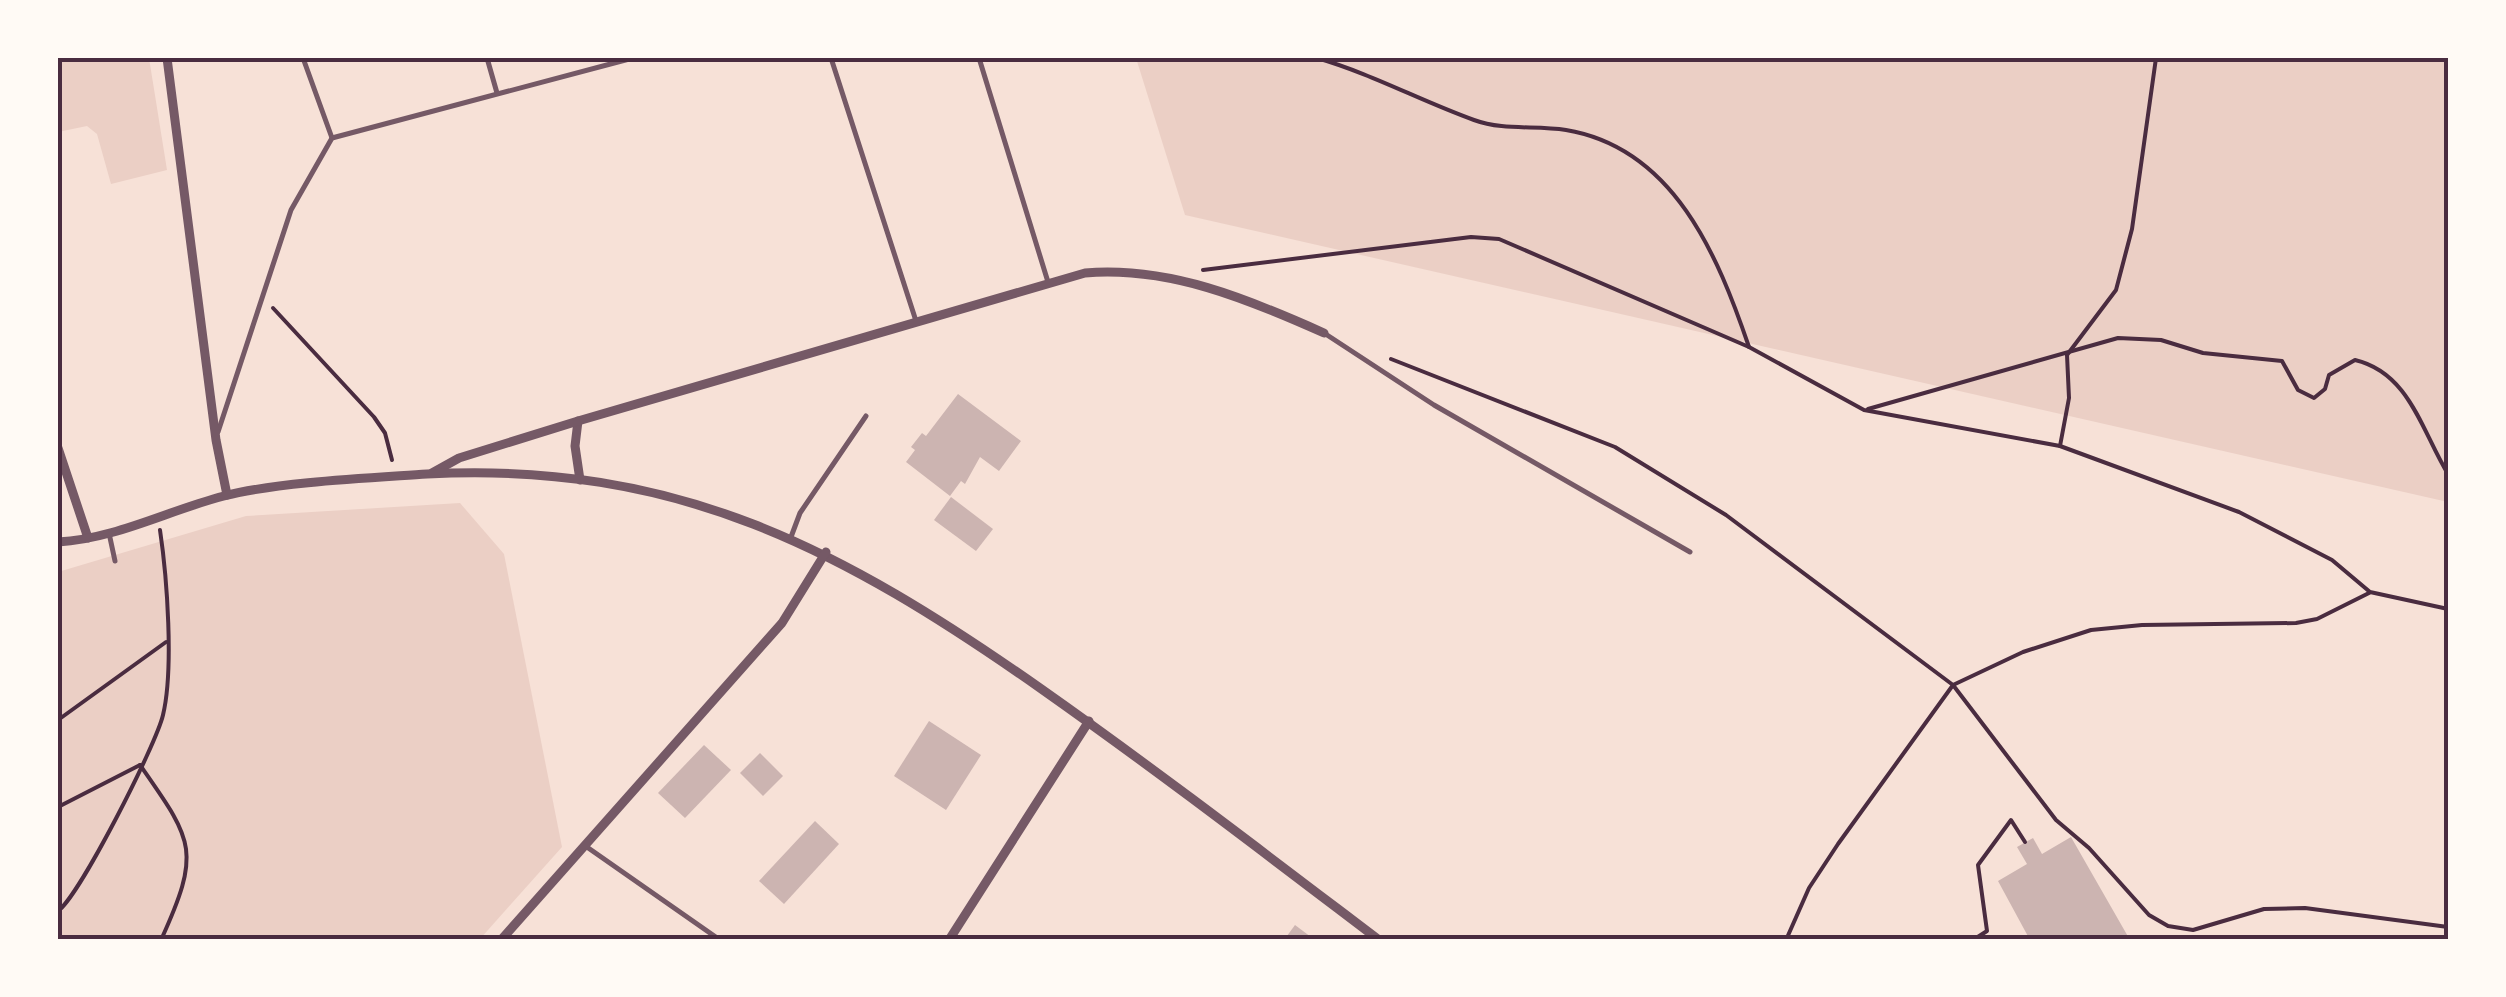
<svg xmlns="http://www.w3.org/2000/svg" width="2506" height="997" font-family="'IBM Plex Sans',sans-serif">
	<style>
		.green { fill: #ebcfc5 }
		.building { fill: #ccb4b1 }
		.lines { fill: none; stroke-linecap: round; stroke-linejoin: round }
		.path { stroke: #4a2c40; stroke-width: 4 }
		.service { stroke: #755966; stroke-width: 5 }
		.minor { stroke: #755966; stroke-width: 9 }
		.neatline { fill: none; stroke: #4a2c40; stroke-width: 4 }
	</style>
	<rect width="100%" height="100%" fill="#f7e1d7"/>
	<g class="green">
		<path d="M58,58h91l18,112 -56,14 -14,-50 -10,-8 -29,6z"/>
		<path d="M1136,58h1312v444l-1263,-287z"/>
		<path d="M460,503l44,51 58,293 -82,92h-422v-367l188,-56z"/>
	</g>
	<g class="building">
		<path d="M958,394l63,47 -22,30 -19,-14 -15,27 -4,-3 -11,15 -44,-34 9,-12 -4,-3 11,-14 4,3z"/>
		<path d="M951,497l42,32 -17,22 -42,-31z"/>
		<path d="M929,721l52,34 -35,55 -52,-34z"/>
		<path d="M704,745l27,25 -46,48 -27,-25z"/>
		<path d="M760,753l23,23 -20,20 -23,-23z"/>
		<path d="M815,821l24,23 -55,60 -25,-23z"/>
		<path d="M2071,837l59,103h-100l-32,-59 29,-17 -10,-17 16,-9 9,16z"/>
		<path d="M1295,925l20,15h-31z"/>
	</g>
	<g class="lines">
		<g class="path">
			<path d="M1317,58c55,16 104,43 157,62 30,11 61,5 92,10 108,18 152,126 183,217"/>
			<path d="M1203,270l268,-33 28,2 250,108 115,63 196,36 179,66 93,48 38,32 78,17"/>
			<path d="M273,308l101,109 11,16 7,27"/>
			<path d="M1391,359l224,88 111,68 227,170 103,135 33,28 60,67 19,11 25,4 71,-21 41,-1 143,19"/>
			<path d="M1868,409l250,-71 43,2 42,13 79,8 16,29 16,8 11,-9 4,-14 26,-15c55,13 67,72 93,114"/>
			<path d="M2060,446l9,-48 -2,-43 49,-65 16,-61 24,-171"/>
			<path d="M58,720l108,-78"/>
			<path d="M140,765c53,76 62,85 21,175"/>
			<path d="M58,807l82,-42"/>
			<path d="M58,911c22,-16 98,-166 105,-196 11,-46 4,-138 -3,-185"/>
			<path d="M1786,940l23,-52 29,-44 115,-159 70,-33 68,-22 51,-5 154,-2 21,-4 52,-26"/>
			<path d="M1973,940l14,-9 -9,-66 33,-45 14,22"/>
		</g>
		<g class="service">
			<path d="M303,58l29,80"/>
			<path d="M487,58l10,35"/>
			<path d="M831,58l85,263"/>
			<path d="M979,58l69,224"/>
			<path d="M1324,333l110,72 256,147"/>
			<path d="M218,432l73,-222 41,-72 301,-80"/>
			<path d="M109,533l6,28"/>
			<path d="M791,537l9,-24 66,-97"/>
			<path d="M584,845l136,95"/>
		</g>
		<g class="minor">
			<path d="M167,58l49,382 11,55"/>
			<path d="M578,421l-3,25 5,34"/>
			<path d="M58,448l30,90"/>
			<path d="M432,473l27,-15 119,-37 507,-148c84,-7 163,26 239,60"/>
			<path d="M58,542c57,-3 111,-32 166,-46 54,-14 145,-18 203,-22 250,-13 415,75 613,214 115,81 227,167 339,252"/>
			<path d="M501,940l281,-317 44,-71"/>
			<path d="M949,940l140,-219"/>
		</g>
	</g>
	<rect width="2506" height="997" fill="none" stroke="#fffaf5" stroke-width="120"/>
	<rect x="60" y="60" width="2386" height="877" class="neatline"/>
</svg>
